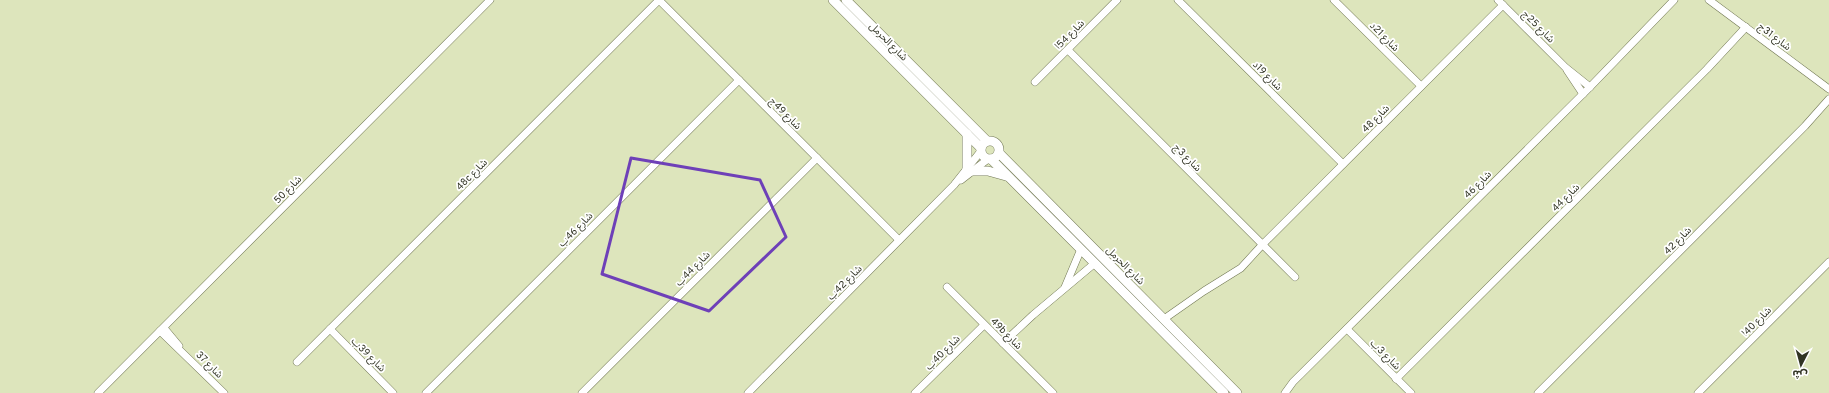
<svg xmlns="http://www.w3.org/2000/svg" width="1829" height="393" font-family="Overpass,'Noto Sans Arabic',sans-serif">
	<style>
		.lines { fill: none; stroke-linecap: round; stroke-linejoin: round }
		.minor-casing { stroke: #717753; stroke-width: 8 }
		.tertiary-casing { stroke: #717753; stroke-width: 10 }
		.minor { stroke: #fff; stroke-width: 7 }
		.tertiary { stroke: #fff; stroke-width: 9 }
		.marked { fill: none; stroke: #6e40b8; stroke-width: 3; stroke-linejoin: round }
		.labels { text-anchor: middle; stroke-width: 3.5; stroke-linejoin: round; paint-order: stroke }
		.street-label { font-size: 10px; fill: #313424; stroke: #fff }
	</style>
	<rect width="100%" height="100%" fill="#dde5bc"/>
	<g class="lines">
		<g class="minor-casing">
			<g id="minor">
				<path d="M659,0l240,240"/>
				<path d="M1178,0l165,164"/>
				<path d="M1334,0l87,86"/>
				<path d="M1498,0l67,67 25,20"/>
				<path d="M1709,0l120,89"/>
				<path d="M1068,50l227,227"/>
				<path d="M1567,70l16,24"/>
				<path d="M1035,82l82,-82"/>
				<path d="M961,180l27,-21"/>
				<path d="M947,287l106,106"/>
				<path d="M1065,287l16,-38"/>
				<path d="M1164,319l40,-28 37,-23 21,-23 241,-240"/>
				<path d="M164,328l15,18"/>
				<path d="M330,329l63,64"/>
				<path d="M1347,329l64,64"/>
				<path d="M160,331l64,62"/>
				<path d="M1003,343l30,-28 62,-52"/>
				<path d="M297,362l362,-362"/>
				<path d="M1396,379l311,-310 39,-42"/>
				<path d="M98,393l392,-393"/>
				<path d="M426,393l313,-313"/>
				<path d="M582,393l235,-235"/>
				<path d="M748,393l206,-208 27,-34"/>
				<path d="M915,393l69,-68"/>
				<path d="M1285,393l8,-11 297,-295 84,-87"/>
				<path d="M1538,393l267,-267 24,-27"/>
				<path d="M1698,393l131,-131"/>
			</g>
		</g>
		<g class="tertiary-casing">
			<g id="tertiary">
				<path d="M833,0l148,148"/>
				<path d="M846,0l141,141"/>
				<circle cx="990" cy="150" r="9"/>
				<path d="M999,153l238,240"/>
				<path d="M991,159l233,234"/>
				<path d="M967,169v-35"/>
				<path d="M973,171h15l18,5"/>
			</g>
		</g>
		<use href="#minor" class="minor"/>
		<use href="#tertiary" class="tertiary"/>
	</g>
	<path class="marked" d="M631,158l129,22 26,57 -77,74 -107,-37z"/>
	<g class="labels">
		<g class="street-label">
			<text transform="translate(1539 26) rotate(45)" y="4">شارع 25ج</text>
			<text transform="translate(1069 34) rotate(-45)" y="4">شارع 54ا</text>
			<text transform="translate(1385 36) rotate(45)" y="4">شارع 21د</text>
			<text transform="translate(1775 36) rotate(37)" y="4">شارع 31ج</text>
			<text transform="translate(889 41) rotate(45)" y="4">شارع الحرمل</text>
			<text transform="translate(1268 75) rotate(45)" y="4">شارع 19د</text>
			<text transform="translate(786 113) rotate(45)" y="4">شارع 49ج</text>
			<text transform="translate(1375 118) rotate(-45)" y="4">شارع 48</text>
			<text transform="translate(1188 157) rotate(45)" y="4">شارع 3ج</text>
			<text transform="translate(471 174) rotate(-45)" y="4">48c شارع</text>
			<text transform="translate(1477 184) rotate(-45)" y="4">شارع 46</text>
			<text transform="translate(287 189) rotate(-45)" y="4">شارع 50</text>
			<text transform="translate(1565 197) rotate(-45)" y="4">شارع 44</text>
			<text transform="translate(575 229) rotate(-45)" y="4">شارع 46ب</text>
			<text transform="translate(1677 240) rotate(-45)" y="4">شارع 42</text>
			<text transform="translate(1126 265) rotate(45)" y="4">شارع الحرمل</text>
			<text transform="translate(692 268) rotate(-45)" y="4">شارع 44ب</text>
			<text transform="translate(844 282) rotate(-45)" y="4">شارع 42ب</text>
			<text transform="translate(1756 321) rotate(-45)" y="4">شارع 40ا</text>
			<text transform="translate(1007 333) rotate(45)" y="4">49b شارع</text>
			<text transform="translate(942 352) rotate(-45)" y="4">شارع 40ب</text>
			<text transform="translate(369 354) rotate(45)" y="4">شارع 39ب</text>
			<text transform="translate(1386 354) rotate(45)" y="4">شارع 3ب</text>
			<text transform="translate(210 364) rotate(45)" y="4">شارع 37</text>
		</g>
	</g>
	<g transform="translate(1801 365) rotate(186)" stroke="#ffffff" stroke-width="3" paint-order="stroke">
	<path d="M0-3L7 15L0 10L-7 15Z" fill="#313424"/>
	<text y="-6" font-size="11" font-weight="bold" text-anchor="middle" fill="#313424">ش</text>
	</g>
</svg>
